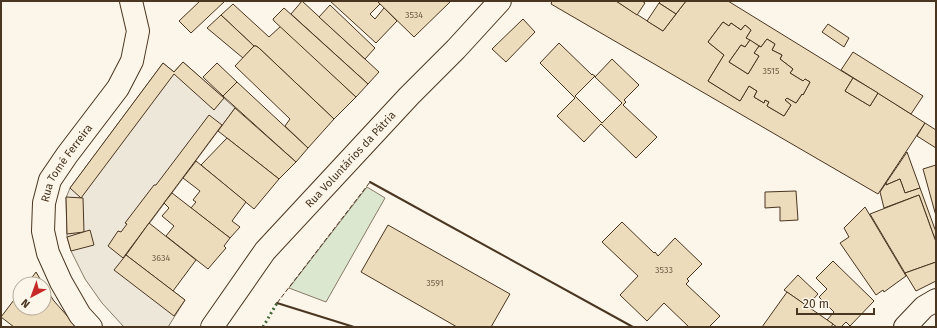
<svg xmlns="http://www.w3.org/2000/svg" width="937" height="328" font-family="'Fira Sans',sans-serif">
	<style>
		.green { fill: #dce7d0; stroke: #887966 }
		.parking { fill: #ede7d9; stroke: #887966 }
		.building { fill: #ecdcbc; stroke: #4a3520; fill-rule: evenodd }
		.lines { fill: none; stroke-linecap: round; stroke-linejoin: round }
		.street-casing { stroke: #4a3520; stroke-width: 24 }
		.primary-casing { stroke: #4a3520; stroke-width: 24 }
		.street { stroke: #fbf6e9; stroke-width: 22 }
		.primary { stroke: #fbf6e9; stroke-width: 22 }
		.hedge { stroke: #436837; stroke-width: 3; stroke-dasharray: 2 3; stroke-linecap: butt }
		.fence { stroke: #4a3520; stroke-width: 1; stroke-dasharray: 5 2; stroke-linecap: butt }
		.wall { stroke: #4a3520; stroke-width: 2 }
		.labels { text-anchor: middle; stroke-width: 3; stroke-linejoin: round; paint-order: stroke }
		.number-label { font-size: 9px; fill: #725f47 }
		.street-label { font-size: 11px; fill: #4a3520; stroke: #fbf6e9 }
	</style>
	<rect width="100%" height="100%" fill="#fbf6e9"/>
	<path class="green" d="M367,187l18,11 -59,104 -37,-14z"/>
	<path class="parking" d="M183,62l52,46 -109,147 59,45 -17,27h-44l-22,-24 -17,-24 -14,-28 -4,-14 -1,-39 4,-10 93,-125 11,9z"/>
	<g class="building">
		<path d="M200,1h25l-34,32 -12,-12z"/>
		<path d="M302,1l77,71 -11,12 -77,-70z"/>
		<path d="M330,1h47l3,3 -10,10 5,5 9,-11 13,13 -21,22z"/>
		<path d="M377,1h74l-37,36z"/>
		<path d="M552,1h64l47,30 23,-30h42l125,77 -8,13 25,15 8,-13 47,30 -47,71 -327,-190zM723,22l6,4 2,-3 10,7 4,-5 6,5 -5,8 15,9 6,-8 8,5 -3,6 10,5 -2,4 13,10 -3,4 13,8 2,-2 5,3 -7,13 -1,-1 -6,9 -9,-5 -2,2 6,5 -7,11 -17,-10 2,-4 -4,-2 -1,3 -10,-6 3,-6 -8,-5 -9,15 -32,-20 16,-26 -16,-13z"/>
		<path d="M616,1h26l3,2 -8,12z"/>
		<path d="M661,1h25l-10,13 -17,-11z"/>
		<path d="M659,3l17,11 -13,17 -16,-10z"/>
		<path d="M233,4l36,33 12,-11 75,71 -22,22 -75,-71 -3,-2h-2l-33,-31z"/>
		<path d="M330,5l45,43 -10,11 -46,-42z"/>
		<path d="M284,8l84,76 -12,13 -82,-76 -1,-2z"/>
		<path d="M221,15l33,31 -11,12 -36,-30z"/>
		<path d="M523,19l12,13 -29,30 -14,-13z"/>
		<path d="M723,22l6,4 2,-3 10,7 4,-5 6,5 -5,8 4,2 -5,7 -4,-2 -12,17 19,12 11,-18 -5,-3 5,-7 2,1 6,-8 8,5 -3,6 10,5 -2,4 13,10 -3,4 13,8 2,-2 5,3 -7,13 -1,-1 -6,9 -9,-5 -2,2 6,5 -7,11 -17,-10 2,-4 -4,-2 -1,3 -10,-6 3,-6 -8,-5 -9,15 -32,-20 16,-26 -16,-13z"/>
		<path d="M828,24l21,14 -5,9 -22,-15z"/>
		<path d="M750,40l9,6 -5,7 5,3 -11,18 -19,-12 12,-17 4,2z"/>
		<path d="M559,43l33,32v-1l3,2 -20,20 27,27 20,-20 -27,-26 17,-18 27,26 -15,15 2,2 -3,3 34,32 -21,21 -35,-34 -17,18 -27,-26 18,-18 -35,-35z"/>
		<path d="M254,46h2l3,2 75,71 -26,29 -23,-22 5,-7 -55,-53z"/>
		<path d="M853,52l70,44 -12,18 -70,-44z"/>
		<path d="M183,62l41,36 -10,12 -40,-36 -93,124 -11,-10 93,-125 11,9z"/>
		<path d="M217,63l20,19 -14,14 -20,-19z"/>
		<path d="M853,78l25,15 -8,13 -25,-15z"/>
		<path d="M237,82l71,66 -12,14 -73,-66z"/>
		<path d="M235,108l61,54 -17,17 -61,-48z"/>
		<path d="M209,115l13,10 -99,133 -15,-12 10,-15 3,1 6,-8 -2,-1 29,-38h2z"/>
		<path d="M925,123l11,7v18l-19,-12z"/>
		<path d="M227,138l52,41 -25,30 -53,-44z"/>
		<path d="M907,152l13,36 -15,5 -5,-14 -14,6v-2z"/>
		<path d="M196,161l50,41 -14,19 8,6 -10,11 -39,-30 5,-6 -3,-2 7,-9 -17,-13z"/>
		<path d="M936,165v51l-13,-47z"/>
		<path d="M900,179l5,14 15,-5 16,44v10l-17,-47 -35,13 -4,-16 6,-9v2z"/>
		<path d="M796,191l2,29 -18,1v-14l-15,1v-16z"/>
		<path d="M172,193l58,45 -6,8 2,2 -18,21 -42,-33 8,-10 -12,-10 7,-8 -5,-5z"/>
		<path d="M919,195l17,47v20l-31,11 -35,-59z"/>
		<path d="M66,197l17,1 1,34 -17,2z"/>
		<path d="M865,207l41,69 -22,16 -1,-2 -7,5 -36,-52 9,-6 -5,-9z"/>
		<path d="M622,222l32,31 1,-1 3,4 17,-18 27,26 -15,15 2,2 -3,3 34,32 -11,11h-20l-25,-24 -17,18 -27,-26 18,-19 -36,-34z"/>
		<path d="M149,223l47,37 -23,31 -47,-36z"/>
		<path d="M388,225l122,69 -19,33h-34l-96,-55z"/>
		<path d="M90,230l4,15 -23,6 -4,-14z"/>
		<path d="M126,255l59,45 -11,16 -60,-46z"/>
		<path d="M833,261l41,40 -24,25 -4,-4 -5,5h-4l-10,-7 7,-8 -15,-15 8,-8 -11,-11z"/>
		<path d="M936,262v19l-20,10 -11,-18z"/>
		<path d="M36,272l7,12h-16z"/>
		<path d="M798,275l20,19 -11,12 -23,-16z"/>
		<path d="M44,286l10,15 23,26h-63l-13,-10 19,-25v16h24z"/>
		<path d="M787,292l46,32 -2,3h-69z"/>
	</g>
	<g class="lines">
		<g class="street-casing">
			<g id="street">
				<path id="s1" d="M91,327l-11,-12 -19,-33 -13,-29 -5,-22 1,-28 6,-23 17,-25 51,-67 14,-27 6,-30 -7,-30"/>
				<path d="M905,327l19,-20 12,-7"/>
			</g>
		</g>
		<g class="primary-casing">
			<g id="primary">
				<path id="s2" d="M212,327l53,-76 144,-155 47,-47 44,-48"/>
			</g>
		</g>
		<use href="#street" class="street"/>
		<use href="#primary" class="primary"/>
		<path class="hedge" d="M263,327l14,-24"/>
		<path class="fence" d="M277,303l93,-121"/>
		<g class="wall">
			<path d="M370,182l263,145"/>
			<path d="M277,303l77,24"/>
		</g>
	</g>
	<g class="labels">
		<g class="number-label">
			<text x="414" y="18">3534</text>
			<text x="771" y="74">3515</text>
			<text x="161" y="261">3634</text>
			<text x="664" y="273">3533</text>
			<text x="435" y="286">3591</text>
		</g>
		<g class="street-label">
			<text dy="4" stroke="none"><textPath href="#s2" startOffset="218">Rua Voluntários da Pátria</textPath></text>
			<text dy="4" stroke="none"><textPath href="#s1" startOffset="183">Rua Tomé Ferreira</textPath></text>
		</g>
	</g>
	<rect width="937" height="328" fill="none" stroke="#4a3520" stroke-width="4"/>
	<g transform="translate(32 296) rotate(221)"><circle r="19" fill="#fbf6e9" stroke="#b4a999"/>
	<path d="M0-3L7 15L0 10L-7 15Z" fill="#c62828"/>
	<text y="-6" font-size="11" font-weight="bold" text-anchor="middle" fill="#4a3520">N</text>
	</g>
	<path d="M797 308v6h77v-6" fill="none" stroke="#4a3520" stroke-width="2"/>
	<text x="803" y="308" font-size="12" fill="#4a3520" stroke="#fbf6e9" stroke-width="3" paint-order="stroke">20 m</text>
</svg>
